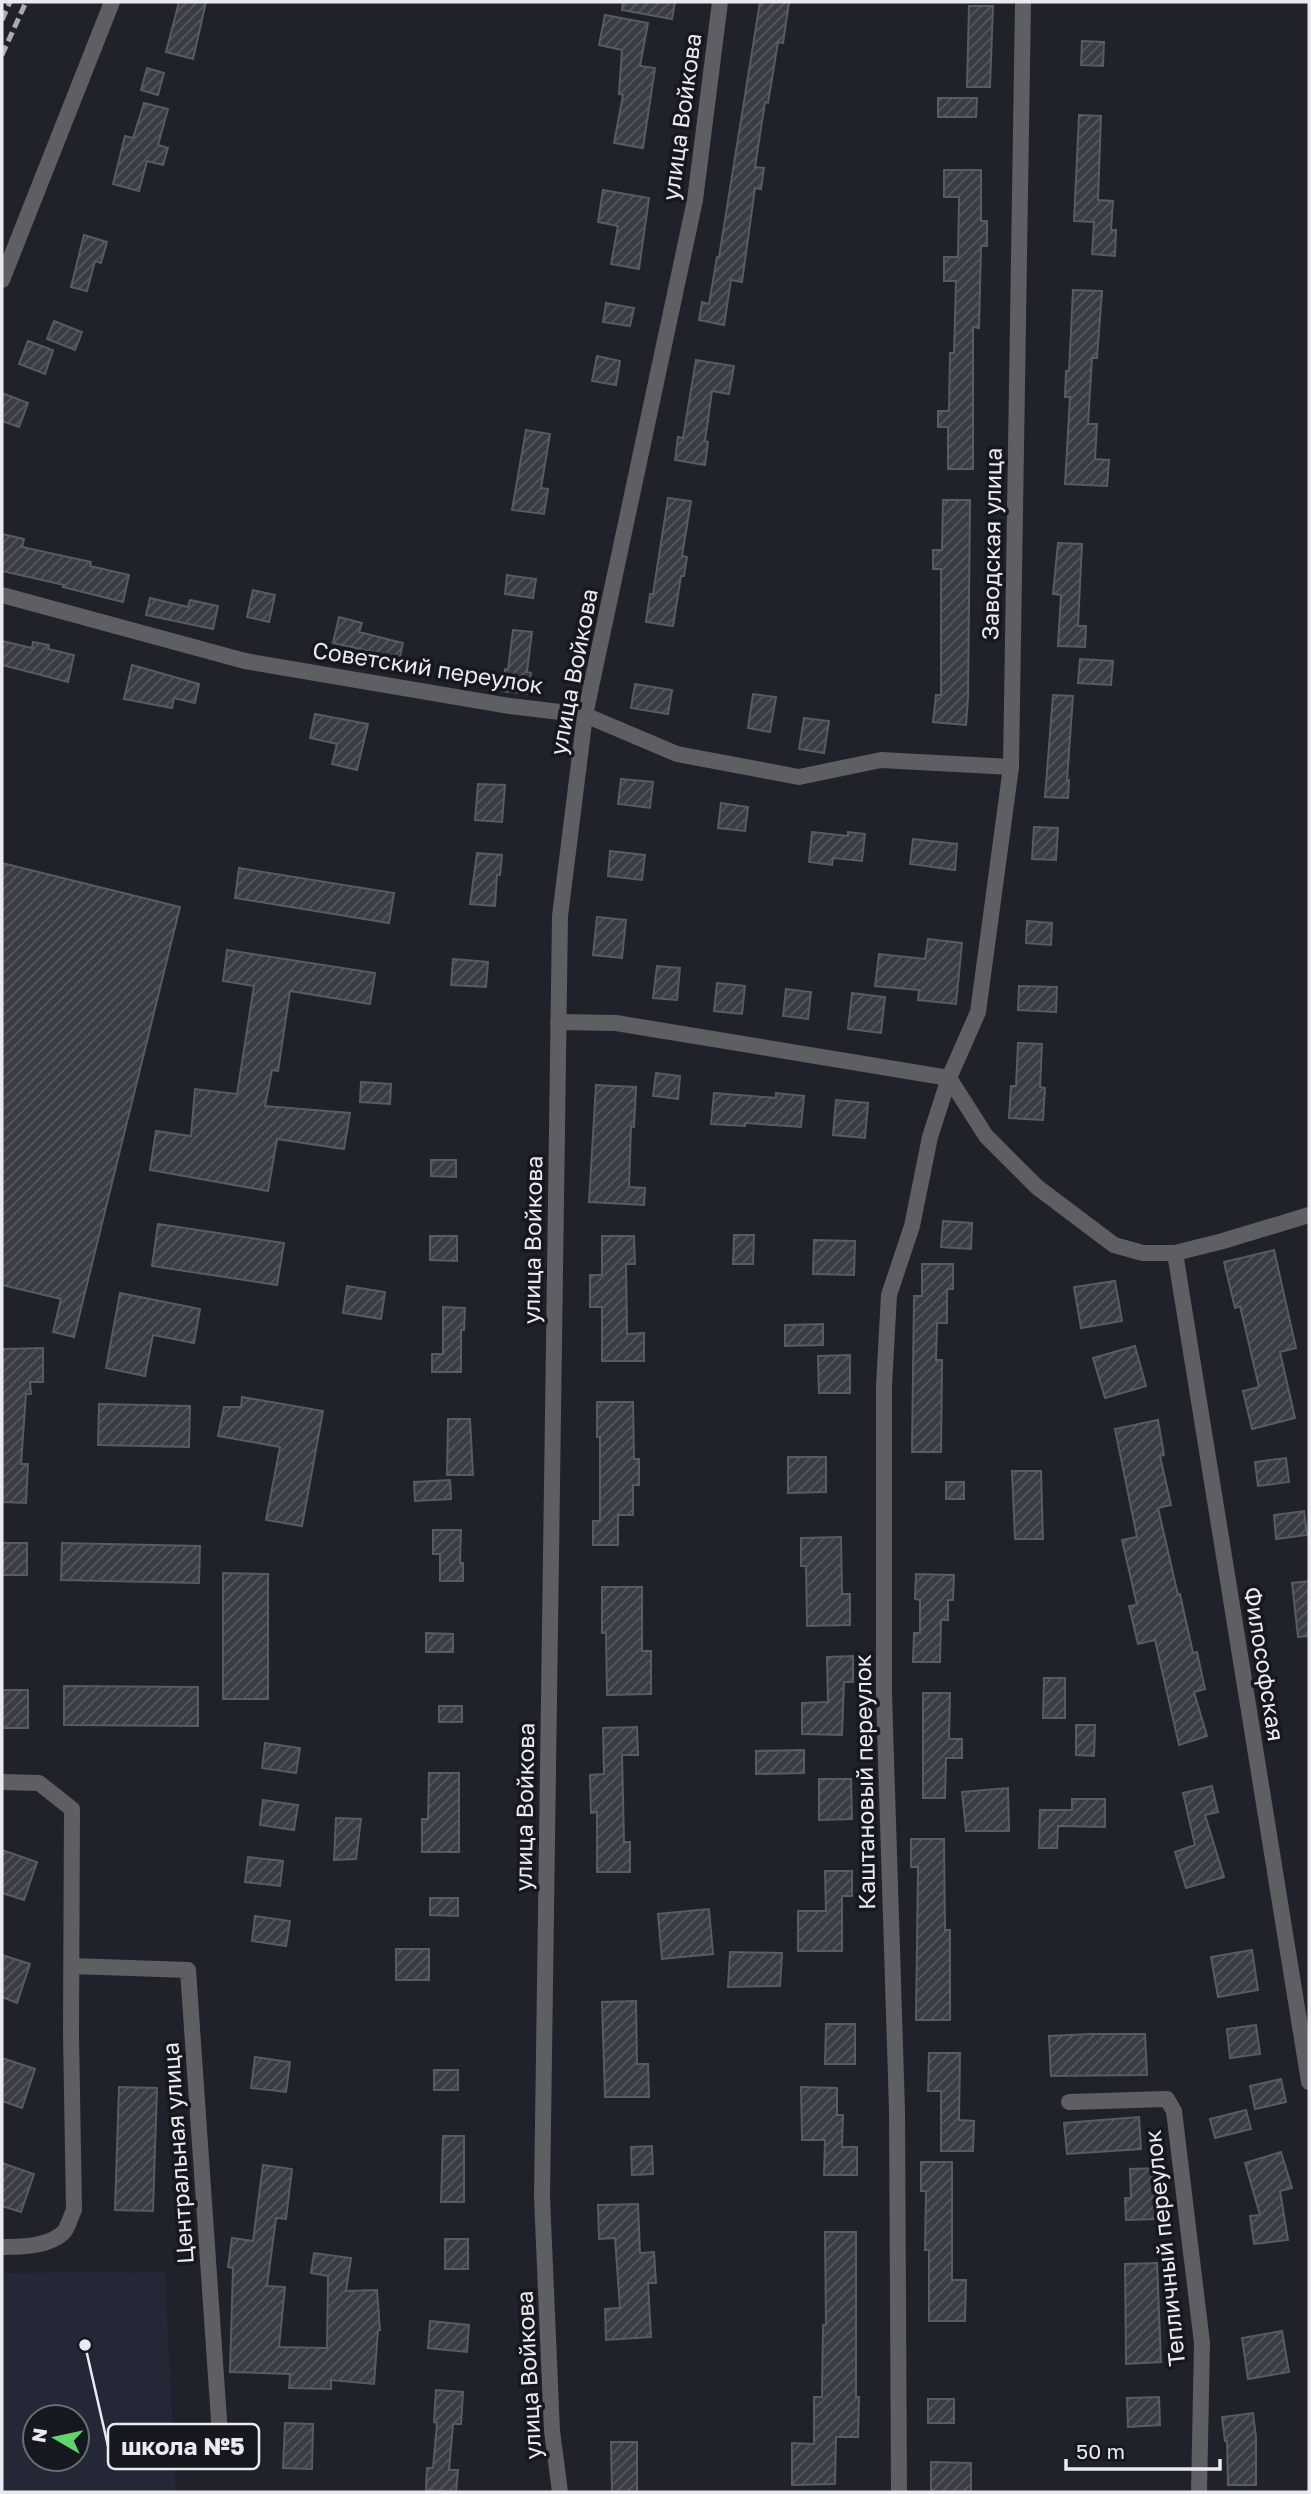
<svg xmlns="http://www.w3.org/2000/svg" width="1311" height="2494" font-family="'Golos Text',sans-serif">
	<style>
		.built { fill: #242836; fill-rule: evenodd }
		.building { fill: url(#building-hatch); stroke: #575b64; stroke-width: 2 }
		.lines { fill: none; stroke-linecap: round; stroke-linejoin: round }
		.minor { stroke: #5d5f63; stroke-width: 16 }
		.rail { stroke: #a8abb1; stroke-width: 5; stroke-dasharray: 10 5; stroke-linecap: butt }
		.labels { text-anchor: middle; stroke-width: 7; stroke-linejoin: round; paint-order: stroke }
		.street-label { font-size: 23px; fill: #e9ebf1; stroke: #161820 }
		.leader { fill: none; stroke: #e9ebf1; stroke-width: 2.5 }
		.callout-dot { fill: #e9ebf1; stroke: #161820; stroke-width: 2.5 }
		.callout { fill: #161820; stroke: #e9ebf1; stroke-width: 2.5 }
		.callout-label { font-size: 24px; text-anchor: middle; font-weight: bold; fill: #e9ebf1 }
	</style>
	<defs>
		<pattern id="building-hatch" width="6" height="6" patternUnits="userSpaceOnUse" patternTransform="scale(1.75)"><rect width="6" height="6" fill="#393c45"/><path d="M-1 1l2-2M0 6l6-6M5 7l2-2" fill="none" stroke="#565860"/></pattern>
	</defs>
	<rect width="100%" height="100%" fill="#1f222a"/>
	<path class="built" d="M165,2272l11,220h-174v-219zM35,2417h42v42h-42z"/>
	<g class="building">
		<path d="M179,2h27l-13,57 -27,-7z"/>
		<path d="M623,2h52l-3,17 -50,-9z"/>
		<path d="M760,2h29l-6,41 -5,-1 -10,61 -3,-1 -10,65 9,1 -3,21 -6,-1 -13,94 -11,-2 -7,45 -25,-5 3,-18 7,2 8,-47h2z"/>
		<path d="M969,6h24l-3,81h-23z"/>
		<path d="M605,15l43,8 -8,43 15,2 -12,80 -29,-5 9,-48 -4,-1 3,-44 -23,-5z"/>
		<path d="M1082,41l22,1 -1,24 -22,-1z"/>
		<path d="M147,68l17,5 -6,22 -17,-5z"/>
		<path d="M938,98h39l-1,19h-38z"/>
		<path d="M144,103l24,6 -10,36 10,3 -5,17 -16,-4 -8,30 -26,-7 12,-48 8,2z"/>
		<path d="M1079,115l22,1 -3,84 15,1 -2,29h5l-1,26 -23,-2 2,-32 -20,-1z"/>
		<path d="M944,170h37v51h6v25h-6l-2,82 -6,-1v142h-25v-42h-10v-16h11l1,-58h4l2,-72h-12v-24h14l1,-60h-15z"/>
		<path d="M603,190l46,8 -10,71 -28,-5 7,-38 -20,-4z"/>
		<path d="M84,235l23,7 -6,21 -6,-2 -8,30 -16,-4z"/>
		<path d="M1073,290l29,1 -5,67h-5l-4,66h9l-2,35 14,1 -2,26 -42,-2 5,-87h-5l1,-26h3z"/>
		<path d="M606,303l28,5 -4,18 -27,-4z"/>
		<path d="M54,321l28,11 -7,18 -28,-11z"/>
		<path d="M28,341l25,9 -8,24 -26,-10z"/>
		<path d="M597,356l23,5 -4,24 -24,-4z"/>
		<path d="M696,360l38,6 -5,28 -17,-3 -7,50 3,1 -3,23 -30,-5 3,-23 5,1z"/>
		<path d="M2,393l26,10 -9,24 -17,-6z"/>
		<path d="M526,430l24,4 -9,54 7,1 -4,25 -32,-4z"/>
		<path d="M668,498l23,3 -9,55 5,1 -3,19h-3l-8,50 -27,-4 4,-28h3z"/>
		<path d="M943,500h27l-2,198 -2,27 -33,-3 3,-27h5v-126h-8v-19h9z"/>
		<path d="M2,534l22,5 -2,8 69,15 -1,4 39,9 -6,27 -60,-15 1,-2 -62,-14z"/>
		<path d="M1058,543l24,1 -4,82h8l-1,21 -27,-1 3,-51 -8,-1z"/>
		<path d="M507,575l29,4 -3,19 -28,-4z"/>
		<path d="M253,590l22,5 -6,27 -22,-5z"/>
		<path d="M150,598l38,9 2,-7 28,6 -5,23 -67,-14z"/>
		<path d="M339,617l23,6 -3,9 44,11 -6,28 -26,-5 3,-14 -41,-9z"/>
		<path d="M513,630l19,2 -5,40 4,1 -3,21 -26,-3 3,-22 3,1z"/>
		<path d="M2,641l30,7 1,-6 16,3 -1,4 26,6 -6,27 -66,-17z"/>
		<path d="M1080,659l33,2 -2,24 -33,-2z"/>
		<path d="M132,665l67,19 -4,19 -21,-5 -2,10 -48,-9z"/>
		<path d="M635,684l37,6 -4,24 -37,-6z"/>
		<path d="M753,694l23,3 -6,35 -22,-4z"/>
		<path d="M1053,695l20,1 -6,84h2l-1,18 -23,-1z"/>
		<path d="M315,714l53,10 -11,46 -25,-6 5,-20 -27,-6z"/>
		<path d="M804,718l25,3 -5,32 -25,-4z"/>
		<path d="M621,779l32,3 -3,26 -32,-4z"/>
		<path d="M478,784l27,1 -3,37 -27,-2z"/>
		<path d="M721,803l27,4 -3,24 -27,-3z"/>
		<path d="M1034,827l24,1 -2,32 -24,-1z"/>
		<path d="M812,832l36,4v-4l17,2 -3,27 -29,-3 -1,7 -23,-3z"/>
		<path d="M913,839l44,5 -2,26 -45,-6z"/>
		<path d="M610,851l35,4 -3,25 -34,-4z"/>
		<path d="M477,853l25,2 -2,20h-3l-2,31 -25,-2z"/>
		<path d="M2,863l178,44 -106,430 -21,-5 8,-33 -59,-14z"/>
		<path d="M239,868l155,25 -5,30 -154,-25z"/>
		<path d="M597,917l29,3 -4,38 -29,-3z"/>
		<path d="M1027,921l25,2 -1,22 -25,-2z"/>
		<path d="M928,939l34,4 -6,61 -38,-4 1,-10 -44,-4 4,-32 46,5z"/>
		<path d="M227,950l148,23 -5,31 -80,-13 -12,80 -6,-1 -7,36 85,7 -6,36 -67,-10 -9,52 -118,-21 6,-39 35,5 4,-47 42,5 17,-108 -31,-5z"/>
		<path d="M453,959l35,3 -2,25 -35,-2z"/>
		<path d="M657,966l23,2 -3,32 -24,-2z"/>
		<path d="M717,983l28,3 -3,28 -28,-3z"/>
		<path d="M1019,986l38,1 -1,25 -38,-2z"/>
		<path d="M786,989l25,3 -3,27 -25,-3z"/>
		<path d="M852,993l33,4 -4,36 -33,-4z"/>
		<path d="M1018,1043l24,1 -2,43 5,1 -2,32 -34,-2 2,-32h5z"/>
		<path d="M656,1073l24,3 -2,23 -25,-3z"/>
		<path d="M361,1082l30,2 -1,20 -30,-2z"/>
		<path d="M596,1085l40,2 -2,40 -3,-1 -2,61 16,1 -1,17 -55,-3z"/>
		<path d="M714,1093l62,5v-5l28,3 -3,31 -56,-4v3l-34,-2z"/>
		<path d="M836,1100l32,3 -3,35 -32,-3z"/>
		<path d="M431,1160h25v17l-25,-1z"/>
		<path d="M943,1221l29,2 -1,26 -30,-2z"/>
		<path d="M158,1224l126,19 -7,42 -125,-19z"/>
		<path d="M734,1235h20l-1,29h-20z"/>
		<path d="M430,1236h27v25l-27,-1z"/>
		<path d="M602,1236h32l1,28h-9l1,70 17,-1v28h-42v-54h-12v-32h12z"/>
		<path d="M814,1240l41,1 -1,34 -41,-1z"/>
		<path d="M1274,1250l22,98 -16,4 15,66 -43,11 -9,-38 16,-4 -19,-81 -5,2 -11,-46z"/>
		<path d="M922,1264h31v25h-6v34h-10l-1,37h6l-1,92h-29l2,-156h8z"/>
		<path d="M1115,1281l7,40 -41,7 -7,-41z"/>
		<path d="M347,1286l38,6 -4,27 -38,-6z"/>
		<path d="M120,1293l80,16 -6,34 -41,-8 -8,41 -39,-8z"/>
		<path d="M443,1307l22,1 -1,22h-3v42h-29v-18h11z"/>
		<path d="M823,1324v21l-38,1v-21z"/>
		<path d="M1135,1346l11,40 -41,12 -12,-40z"/>
		<path d="M43,1348v34h-13l1,12h-5l-5,70h7l-2,39 -24,-1v-153z"/>
		<path d="M850,1355v38h-31l-1,-37z"/>
		<path d="M242,1397l81,14 -21,115 -36,-6 14,-73 -62,-11 6,-29h17z"/>
		<path d="M597,1402h36l1,57h5v26h-6v30h-15v30h-25v-24h7v-84h-3z"/>
		<path d="M99,1404l91,2 -1,41 -91,-2z"/>
		<path d="M448,1419h22l3,56h-26z"/>
		<path d="M1158,1420l6,35 -4,1 11,49 -13,3 20,87 2,-1 13,59 4,-1 8,37 -11,3 13,44 -28,9 -24,-105 -17,4 -9,-38 8,-1 -15,-65 15,-3 -22,-108z"/>
		<path d="M788,1457h38v35l-38,1z"/>
		<path d="M1286,1458l3,24 -31,4 -3,-24z"/>
		<path d="M1012,1471h29l2,68h-28z"/>
		<path d="M450,1480l1,19 -36,2 -1,-19z"/>
		<rect x="946" y="1482" width="18" height="17"/>
		<path d="M1304,1511l3,24 -31,4 -2,-24z"/>
		<path d="M433,1530h28l-1,33h3v18h-23v-27h-7z"/>
		<path d="M841,1537l1,57h8v31l-43,1 -1,-60h-5v-28z"/>
		<rect x="2" y="1543" width="25" height="32"/>
		<path d="M62,1543l138,3 -1,37 -138,-3z"/>
		<path d="M223,1573l45,1v125h-45z"/>
		<path d="M916,1574l38,1 -1,25h-5v20h-7l-1,42h-27l1,-29h6v-33l-5,-1z"/>
		<path d="M1309,1581v55l-11,1 -6,-54z"/>
		<path d="M602,1587h40v64h9v43l-44,1 -1,-62h-4z"/>
		<path d="M426,1633l27,1v18h-27z"/>
		<path d="M853,1656v26h-9l-2,53 -40,-1v-31l26,-1 -1,-45z"/>
		<path d="M1044,1678h21v40h-22z"/>
		<path d="M64,1686l134,1v39l-134,-1z"/>
		<rect x="2" y="1690" width="26" height="38"/>
		<path d="M923,1693h27l-1,46h13v19h-16l-1,40h-22z"/>
		<rect x="439" y="1706" width="23" height="16"/>
		<path d="M1076,1725h19l-1,31 -18,-1z"/>
		<path d="M637,1727l1,28h-16l2,87h6v30h-33v-60l-6,1 -1,-38 14,-1 -1,-46z"/>
		<path d="M265,1743l35,5 -4,25 -34,-5z"/>
		<path d="M804,1750v23l-48,1v-23z"/>
		<path d="M429,1773h30v79h-37v-33h6z"/>
		<path d="M819,1779h32l1,40 -33,1z"/>
		<path d="M1212,1786l6,26 -13,3 19,62 -38,11 -11,-36 20,-7 -12,-52z"/>
		<path d="M1008,1788l1,43h-43l-4,-39z"/>
		<path d="M1072,1799h33v28l-47,-1 -1,22h-18l1,-38h32z"/>
		<path d="M263,1800l35,5 -4,25 -34,-5z"/>
		<path d="M336,1818l25,1 -5,40 -22,1z"/>
		<path d="M911,1839h33l1,91h5v90h-34l2,-153h-7z"/>
		<path d="M2,1850l35,12 -13,38 -22,-7z"/>
		<path d="M248,1857l35,4 -3,25 -35,-4z"/>
		<path d="M825,1871h27v25h-10v55h-44v-40h28z"/>
		<path d="M430,1898h28v18l-28,-1z"/>
		<path d="M709,1909l4,45 -51,5 -4,-45z"/>
		<path d="M255,1916l35,5 -4,25 -34,-5z"/>
		<rect x="396" y="1949" width="33" height="31"/>
		<path d="M1252,1950l6,40 -40,7 -7,-40z"/>
		<path d="M730,1952l52,1 -2,33 -52,1z"/>
		<path d="M2,1955l28,9 -13,39 -15,-6z"/>
		<path d="M636,2001l1,63h11l1,33h-44l-3,-95z"/>
		<path d="M826,2024h29v40h-30z"/>
		<path d="M1256,2025l4,29 -30,4 -3,-29z"/>
		<path d="M1091,2034h54l2,41 -96,1 -2,-40z"/>
		<path d="M929,2053h31l-1,67 15,1 -1,30h-32v-60h-13z"/>
		<path d="M255,2057l35,5 -4,30 -35,-4z"/>
		<path d="M2,2058l33,11 -13,39 -20,-7z"/>
		<rect x="434" y="2070" width="24" height="20"/>
		<path d="M1281,2079l5,23 -31,7 -5,-23z"/>
		<path d="M119,2087l38,1 -4,123 -38,-1z"/>
		<path d="M801,2087l36,1v27h6l-1,32h15v28h-33l1,-35h-23z"/>
		<path d="M1246,2110l5,19 -36,9 -5,-19z"/>
		<path d="M1139,2117l2,32 -74,5 -3,-31z"/>
		<path d="M443,2136h21v66h-23z"/>
		<path d="M652,2146l1,28 -21,1 -1,-28z"/>
		<path d="M1281,2152l11,36 -12,3 8,49 -34,4 -4,-28 10,-1 -15,-52z"/>
		<path d="M921,2162h31v118h14l-1,41h-36v-71h-4l1,-59h-5z"/>
		<path d="M2,2163l32,11 -13,38 -19,-6z"/>
		<path d="M263,2165l29,4 -6,50 -10,-1 -9,68 18,1 -6,60 48,1 1,-72 -17,-3 3,-20 37,5 -5,33 31,-1 3,40h-2l-4,54 -43,-4v9l-42,-1 1,-14 -60,-2 3,-104 -5,-1 4,-29 21,3z"/>
		<path d="M1157,2168l1,51 -32,1 -1,-22h6l-1,-29z"/>
		<path d="M638,2204l2,49 14,-1 2,31h-8l3,54 -45,3 -1,-31 15,-1 -5,-70 -16,1 -1,-34z"/>
		<path d="M825,2232h31v165h3l-1,40h-22l-1,47 -43,1v-42l22,1v-47h8l1,-72h3z"/>
		<rect x="445" y="2239" width="23" height="30"/>
		<path d="M1157,2263l4,99 -35,2 -1,-100z"/>
		<path d="M430,2321l39,4 -2,27 -39,-4z"/>
		<path d="M1282,2331l7,41 -41,7 -6,-41z"/>
		<path d="M436,2390l27,2 -2,32h-8l-4,46h9l-2,22 -30,-2 1,-22h6l4,-45 -3,-1z"/>
		<path d="M1159,2397l1,28 -32,2 -1,-29z"/>
		<rect x="928" y="2399" width="26" height="24"/>
		<path d="M1253,2413l3,24v48h-28l-1,-44h-2l-3,-24z"/>
		<path d="M285,2423l28,1 -1,45 -29,-1z"/>
		<path d="M611,2442h26v50h-25z"/>
		<path d="M931,2462l40,1v29h-40z"/>
	</g>
	<g class="lines">
		<g class="minor">
			<path d="M2,280l110,-278"/>
			<path d="M2,595l243,66 265,45 75,9 92,39 122,23 82,-17 130,7"/>
			<path d="M558,1022l58,1 333,55 37,58 51,51 77,58 29,8h32l48,-12 86,-26"/>
			<path d="M1175,1253l134,829"/>
			<path d="M2,1782l37,1 33,26 -1,225 3,176c-3,6 -6,17 -10,22 -15,15 -44,15 -62,15"/>
			<path d="M72,1966l116,4 33,479"/>
			<path d="M1069,2102l98,-3 7,12 28,232 -3,149"/>
			<path d="M560,2492l-8,-61 -10,-234 18,-1281 25,-201 110,-515 25,-198"/>
			<path d="M899,2492l-2,-382 -13,-416v-308l5,-91 23,-69 18,-89 19,-59 29,-66 33,-245 12,-765"/>
		</g>
		<g class="rail">
			<path d="M2,20l8,-18"/>
			<path d="M2,55l24,-53"/>
		</g>
	</g>
	<g class="labels">
		<g class="street-label">
			<text transform="translate(682 117) rotate(-82)" y="8">улица Войкова</text>
			<text transform="translate(992 544) rotate(-89)" y="8">Заводская улица</text>
			<text transform="translate(428 668) rotate(9)" y="8">Советский переулок</text>
			<text transform="translate(574 672) rotate(-79)" y="8">улица Войкова</text>
			<text transform="translate(533 1240) rotate(-89)" y="8">улица Войкова</text>
			<text transform="translate(1264 1664) rotate(81)" y="8">Философская</text>
			<text transform="translate(865 1782) rotate(-91)" y="8">Каштановый переулок</text>
			<text transform="translate(525 1807) rotate(-89)" y="8">улица Войкова</text>
			<text transform="translate(178 2153) rotate(-94)" y="8">Центральная улица</text>
			<text transform="translate(1165 2248) rotate(-96)" y="8">Тепличный переулок</text>
			<text transform="translate(529 2375) rotate(-93)" y="8">улица Войкова</text>
		</g>
	</g>
	<path class="leader" d="M85 2345L108 2446"/>
	<circle class="callout-dot" cx="85" cy="2345" r="7"/>
	<rect class="callout" x="108" y="2424" width="151" height="45" rx="7"/>
	<g class="callout-label">
		<text x="183" y="2455">школа №5</text>
	</g>
	<rect width="1311" height="2494" fill="none" stroke="#e9ebf1" stroke-width="7"/>
	<g transform="translate(56 2438) rotate(279)"><circle r="33" fill="#161820" stroke="#6a6c74" stroke-width="2"/>
	<path d="M0-5L12 26L0 18L-12 26Z" fill="#60d56b"/>
	<text y="-10" font-size="19" font-weight="bold" text-anchor="middle" fill="#e9ebf1">N</text>
	</g>
	<path d="M1066 2459v10h154v-10" fill="none" stroke="#e9ebf1" stroke-width="3.5"/>
	<text x="1076" y="2459" font-size="21" fill="#e9ebf1" stroke="#161820" stroke-width="5" paint-order="stroke">50 m</text>
</svg>
